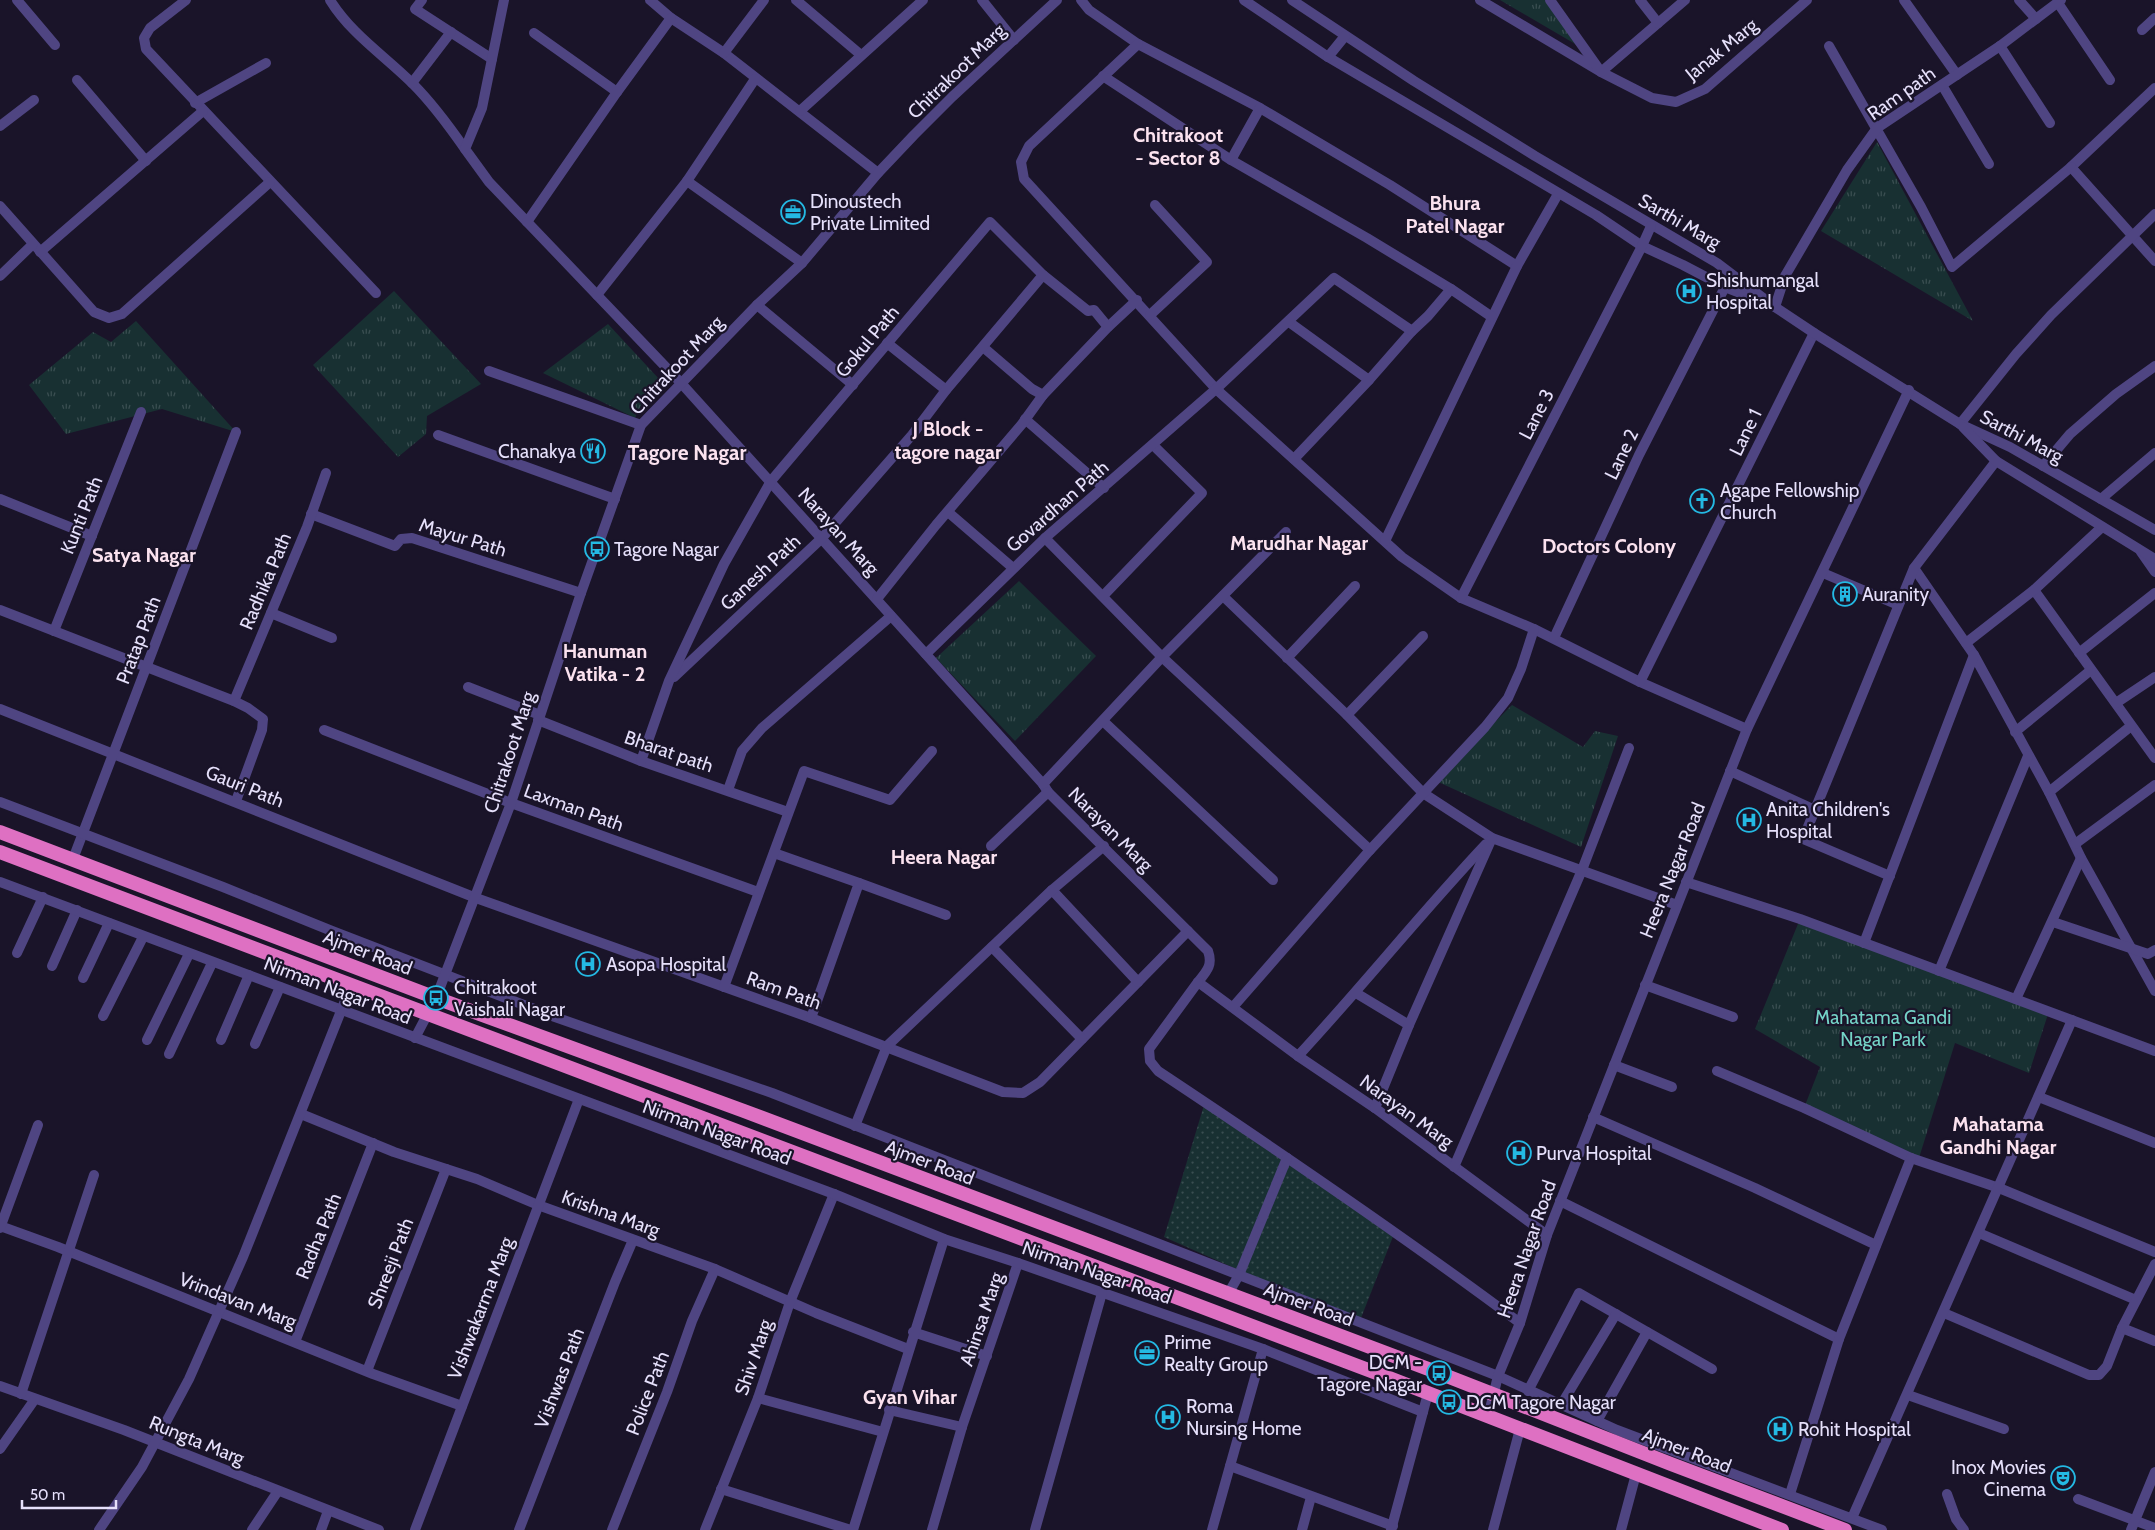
<svg xmlns="http://www.w3.org/2000/svg" width="2155" height="1530" font-family="Cabin,sans-serif">
	<style>
		.grass { fill: url(#grass-dots) }
		.park { fill: url(#park-tufts) }
		.lines { fill: none; stroke-linecap: round; stroke-linejoin: round }
		.minor { stroke: #4f4582; stroke-width: 10 }
		.tertiary { stroke: #4f4582; stroke-width: 10 }
		.trunk { stroke: #de70c2; stroke-width: 14 }
		.labels { text-anchor: middle; stroke-width: 4.5; stroke-linejoin: round; paint-order: stroke }
		.street-label { font-size: 19px; fill: #e6e0fb; stroke: #1a1429 }
		.poi-label { font-size: 19px; fill: #e6e0fb; stroke: #1a1429; text-anchor: start }
		.park-label { font-size: 19px; fill: #74d3c7; stroke: #1a1429 }
		.neighbourhood-label { font-size: 20px; font-weight: bold; fill: #fbe2ef; stroke: #1a1429 }
		.quarter-label { font-size: 21px; font-weight: bold; fill: #fbe2ef; stroke: #1a1429 }
	</style>
	<defs>
		<pattern id="grass-dots" width="8" height="8" patternUnits="userSpaceOnUse" patternTransform="scale(1.25)"><rect width="8" height="8" fill="#183032"/><path d="M2 2h.1M6 6h.1" fill="none" stroke="#3a4e51" stroke-width="1.8" stroke-linecap="round"/></pattern>
		<pattern id="park-tufts" width="24" height="20" patternUnits="userSpaceOnUse" patternTransform="scale(1.25)"><rect width="24" height="20" fill="#183032"/><path d="M3 7l-1-3M5 7V3M7 7l1-3M15 17l-1-3M17 17v-4M19 17l1-3" fill="none" stroke="#3a4e51"/></pattern>
	</defs>
	<rect width="100%" height="100%" fill="#1a1429"/>
	<path class="grass" d="M1205,1102l189,132 -35,89 -195,-86z"/>
	<g class="park">
		<path d="M1500,0h51l43,55z"/>
		<path d="M1877,142l96,179 -152,-90z"/>
		<path d="M394,291l87,93 -54,32 -1,18 -28,23 -85,-92z"/>
		<path d="M136,321l100,111 -74,-23 -96,25 -37,-49 64,-53 18,10z"/>
		<path d="M608,324l52,56 -16,19 -9,19 -92,-45z"/>
		<path d="M1019,581l77,75 -81,85 -79,-83z"/>
		<path d="M1512,705l71,42 12,-16 23,5 -37,111 -145,-66z"/>
		<path d="M1800,919l249,92 -20,62 -74,-30 -37,118 -114,-53 16,-41 -65,-38z"/>
	</g>
	<g class="lines">
		<g class="minor">
			<path d="M17,0l38,45"/>
			<path d="M186,0l-36,28 -6,10 2,11 230,244"/>
			<path d="M330,0c21,34 55,56 83,84 20,20 36,42 52,65"/>
			<path d="M422,0l-7,9 77,50"/>
			<path d="M504,0l-22,108 -17,41 24,33 192,201 362,401 5,8 160,159c5,14 -1,20 -10,31l100,74 77,52 172,127"/>
			<path d="M650,0l21,18 53,35 154,120"/>
			<path d="M796,0l65,55"/>
			<path d="M982,0l32,40"/>
			<path d="M1081,0l8,10 49,34 122,64 130,77 127,81"/>
			<path d="M1480,0l121,72 51,26 24,4 29,-13 102,-89"/>
			<path d="M1550,0l51,72 84,-72"/>
			<path d="M1640,0l18,23"/>
			<path d="M1904,0l53,75"/>
			<path d="M2019,0l17,19"/>
			<path d="M2058,3l52,77"/>
			<path d="M2142,30l13,-12"/>
			<path d="M534,33l83,59"/>
			<path d="M1138,44l-109,102 -8,16 3,17 192,210 186,168 59,41 73,31 106,53 107,47"/>
			<path d="M1829,46l92,161 31,60 119,-100 84,-79"/>
			<path d="M2000,46l50,77"/>
			<path d="M724,53l40,-53"/>
			<path d="M1103,76l128,84"/>
			<path d="M77,80l69,81"/>
			<path d="M412,83l39,-51"/>
			<path d="M1942,85l47,79"/>
			<path d="M195,103l71,-40"/>
			<path d="M1260,108l-29,52 136,78 84,51"/>
			<path d="M800,111l123,-111"/>
			<path d="M0,126l34,-26"/>
			<path d="M2071,167l84,94"/>
			<path d="M687,181l115,82"/>
			<path d="M0,206l94,106 15,6 13,-4 148,-132"/>
			<path d="M527,222l90,-130 54,-74"/>
			<path d="M40,252l163,-141"/>
			<path d="M0,276l33,-32"/>
			<path d="M597,295l90,-114 68,-102"/>
			<path d="M757,305l96,80"/>
			<path d="M1775,307l10,-31 62,-106 30,-42 123,-82 61,-46"/>
			<path d="M1150,315l57,-53 -52,-57"/>
			<path d="M1289,322l80,58"/>
			<path d="M887,343l59,47"/>
			<path d="M489,371l152,54"/>
			<path d="M1043,395l65,-68 29,-27"/>
			<path d="M1025,419l79,69"/>
			<path d="M1960,424l56,-70 35,-39 104,-101"/>
			<path d="M438,435l177,64"/>
			<path d="M1294,459l75,-79 43,-49"/>
			<path d="M2043,466l27,-32 46,-40 39,-28"/>
			<path d="M0,499l92,37"/>
			<path d="M2101,499l54,-46"/>
			<path d="M948,512l65,56"/>
			<path d="M311,514l84,32 6,-7 11,-1 169,55"/>
			<path d="M1045,538l117,119 208,193"/>
			<path d="M1385,541l132,-275 41,-72"/>
			<path d="M2141,552l14,20"/>
			<path d="M1914,568l60,87 75,137 32,66 74,133"/>
			<path d="M1823,573l75,32"/>
			<path d="M2034,590l121,168"/>
			<path d="M1103,596l99,-103 -49,-48"/>
			<path d="M1223,596l124,119 76,78 69,45 185,67"/>
			<path d="M1461,598l181,-352"/>
			<path d="M877,599l59,-74 86,-101 21,-29 -11,-6 -49,-42"/>
			<path d="M0,610l234,91 14,7 15,11 -1,11 -26,71"/>
			<path d="M271,613l61,25"/>
			<path d="M54,631l87,-219"/>
			<path d="M1554,638l85,-183 86,-168"/>
			<path d="M1966,643l68,-53 68,-63"/>
			<path d="M2079,653l76,-60"/>
			<path d="M926,654l119,-116 171,-149 118,-111 78,53 16,-15 23,-27 41,28"/>
			<path d="M1287,658l68,-72"/>
			<path d="M674,677l148,-139 90,-103 34,-45 97,-115"/>
			<path d="M1640,682l174,-349"/>
			<path d="M468,687l72,28"/>
			<path d="M234,701l73,-174 19,-54"/>
			<path d="M2116,703l39,-26"/>
			<path d="M0,709l476,189 335,120 192,74 20,1 17,-11 148,-151"/>
			<path d="M1347,715l76,-79"/>
			<path d="M538,720l103,41 147,51"/>
			<path d="M1103,721l170,159"/>
			<path d="M324,730l187,73 247,89"/>
			<path d="M2015,732l76,-62"/>
			<path d="M641,761l28,-80 55,-117 47,-83 219,-259 53,53 45,36 6,-1 14,17"/>
			<path d="M1730,771l85,39"/>
			<path d="M1043,784l119,-127 124,-125"/>
			<path d="M728,790l14,-39 20,-23 129,-112"/>
			<path d="M2049,792l82,-66"/>
			<path d="M2075,844l80,-59"/>
			<path d="M991,846l57,-54"/>
			<path d="M774,853l85,30 -48,135"/>
			<path d="M73,859l163,-427"/>
			<path d="M1890,876l-87,-37 111,-271 82,-107"/>
			<path d="M1686,882l114,37 355,132"/>
			<path d="M859,883l87,32"/>
			<path d="M1052,890l86,92"/>
			<path d="M2053,922l95,32 7,-4"/>
			<path d="M1864,943l110,-288"/>
			<path d="M992,947l90,92"/>
			<path d="M17,953l26,-56"/>
			<path d="M52,966l25,-56"/>
			<path d="M1939,971l89,-215"/>
			<path d="M83,978l26,-55"/>
			<path d="M1198,982l-49,67 1,12 8,10c122,81 244,164 362,252"/>
			<path d="M1645,985l88,32"/>
			<path d="M724,987l80,-216 86,29 42,-49"/>
			<path d="M1356,993l53,32"/>
			<path d="M2016,999l65,-141"/>
			<path d="M1233,1007l137,-157 115,-123 23,-29 13,-29 13,-40"/>
			<path d="M103,1016l40,-79"/>
			<path d="M147,1040l42,-86"/>
			<path d="M221,1040l28,-65"/>
			<path d="M255,1044l25,-57"/>
			<path d="M169,1054l43,-91"/>
			<path d="M1298,1056c64,-69 123,-143 188,-212"/>
			<path d="M1614,1065l58,22"/>
			<path d="M1717,1071l87,37 107,50 88,30 156,64"/>
			<path d="M2039,1097l116,46"/>
			<path d="M1375,1108l34,-83 83,-187"/>
			<path d="M301,1114l93,38 83,27 61,26 177,64 101,44 92,36"/>
			<path d="M1593,1117l162,71 121,57"/>
			<path d="M855,1126l32,-80 165,-156 52,-44"/>
			<path d="M1454,1167l128,-297 47,-122"/>
			<path d="M1560,1201l279,138"/>
			<path d="M0,1226l58,21 315,127 89,32"/>
			<path d="M0,1228l38,-103"/>
			<path d="M1979,1233l157,67"/>
			<path d="M1228,1294l11,-19 48,-117"/>
			<path d="M1944,1313l145,62h10l8,-9 15,-38 33,-64"/>
			<path d="M2122,1328l33,13"/>
			<path d="M913,1332l74,24"/>
			<path d="M295,1342l78,-199"/>
			<path d="M367,1371l79,-202"/>
			<path d="M0,1386l124,44 255,100"/>
			<path d="M1528,1391l51,-98 133,76"/>
			<path d="M21,1394l73,-219"/>
			<path d="M1908,1395l96,34"/>
			<path d="M758,1398l125,34"/>
			<path d="M1561,1405l55,-91"/>
			<path d="M889,1410l73,17"/>
			<path d="M1597,1421l50,-89"/>
			<path d="M0,1449l35,-50"/>
			<path d="M1230,1466l163,60"/>
			<path d="M721,1489l130,41"/>
			<path d="M1790,1494l49,-155 72,-181"/>
			<path d="M1947,1494l9,25 8,11"/>
			<path d="M2078,1499l77,29"/>
			<path d="M1852,1518l220,-498"/>
			<path d="M99,1530l43,-63 47,-88 54,-122 98,-246"/>
			<path d="M252,1530l26,-39"/>
			<path d="M321,1530l7,-19"/>
			<path d="M415,1530l164,-431"/>
			<path d="M519,1530l96,-248 18,-42"/>
			<path d="M612,1530l55,-138 25,-71 23,-52"/>
			<path d="M705,1530l53,-132 32,-96 44,-108"/>
			<path d="M853,1530l91,-291"/>
			<path d="M932,1530l30,-103 56,-164"/>
			<path d="M1212,1530l51,-181"/>
			<path d="M1302,1530l9,-33"/>
			<path d="M1391,1530l32,-118"/>
			<path d="M1493,1530l27,-101"/>
			<path d="M1621,1530l15,-56"/>
			<path d="M2131,1530l24,-58"/>
		</g>
		<g class="tertiary">
			<path d="M1244,0l84,57 268,158 46,31 41,19 42,22 38,15"/>
			<path d="M1292,0l122,81 121,75 182,107 58,44 39,26 146,91 50,23 145,83"/>
			<path d="M1328,57l17,-21"/>
			<path d="M1642,246l9,-20"/>
			<path d="M1963,427l33,34 159,98"/>
			<path d="M0,802l223,85 109,44 223,86 217,76 726,283 119,54 265,100"/>
			<path d="M0,882l834,312 110,45 74,24 245,86 160,63 5,-19"/>
			<path d="M341,1011l10,-26"/>
			<path d="M415,1038l21,-40 75,-195 70,-210 60,-168 116,-120 45,-42 76,-90 36,-38 38,-38 105,-97"/>
			<path d="M1488,1417l10,-41 22,-53 27,-88 200,-506 162,-339"/>
			<path d="M1035,1530l67,-237"/>
		</g>
		<g class="trunk">
			<path d="M0,832l436,166 308,113 695,262 232,91 174,66"/>
			<path d="M0,852l1379,522 403,156"/>
		</g>
	</g>
	<defs>
		<g id="office-ring" transform="scale(1.25)"><circle r="9.5" fill="#1a1429" stroke="#24b9e3" stroke-width="1.5"/><path d="M-6-3h4V-5.5h4V-3h4V5H-6ZM-1-4.5V-3h2v-1.5ZM-6 0V1H6V0Z" fill="#24b9e3"/></g>
		<g id="hospital-ring" transform="scale(1.25)"><circle r="9.5" fill="#1a1429" stroke="#24b9e3" stroke-width="1.5"/><path d="M-5-5h3v3.5h4V-5h3V5h-3V1.5h-4V5h-3Z" fill="#24b9e3"/></g>
		<g id="restaurant-ring" transform="scale(1.25)"><circle r="9.5" fill="#1a1429" stroke="#24b9e3" stroke-width="1.5"/><path d="M-5-6h1v4h1v-4h1v4h1v-4h1v5L-1.5 .5V6h-2V.5L-5-1ZM5-6V6H3V1.5H1.5Q1.5-4 5-6Z" fill="#24b9e3"/></g>
		<g id="church-ring" transform="scale(1.25)"><circle r="9.5" fill="#1a1429" stroke="#24b9e3" stroke-width="1.5"/><path d="M-1.2-6h2.4v3.5h3.3v2.4h-3.3V6h-2.4V-.1h-3.3v-2.4h3.3Z" fill="#24b9e3"/></g>
		<g id="bus-ring" transform="scale(1.25)"><circle r="9.5" fill="#1a1429" stroke="#24b9e3" stroke-width="1.5"/><path d="M-5-6H5V4H4V6H2V4H-2V6H-4V4H-5ZM-3.5-4V0h7V-4ZM-3.5 1.2v1.5H-2V1.2ZM2 1.2v1.5H3.5V1.2Z" fill="#24b9e3"/></g>
		<g id="building-ring" transform="scale(1.25)"><circle r="9.5" fill="#1a1429" stroke="#24b9e3" stroke-width="1.5"/><path d="M-4-6H4V6H1V3H-1V6H-4ZM-2.5-4.3h1.7v1.8h-1.7ZM.8-4.3h1.7v1.8H.8ZM-2.5-1h1.7V.8h-1.7ZM.8-1h1.7V.8H.8Z" fill="#24b9e3"/></g>
		<g id="theatre-ring" transform="scale(1.25)"><circle r="9.5" fill="#1a1429" stroke="#24b9e3" stroke-width="1.5"/><path d="M-5-5.5Q0-4 5-5.5V0Q5 5 0 6Q-5 5-5 0ZM-3.3-2.5H-1v1.5H-3.3ZM1-2.5H3.3v1.5H1ZM-2.8 1Q0 5.5 2.8 1Z" fill="#24b9e3"/></g>
	</defs>
	<g fill-rule="evenodd">
		<use href="#office-ring" x="793" y="212"/>
		<use href="#hospital-ring" x="1689" y="291"/>
		<use href="#restaurant-ring" x="593" y="451"/>
		<use href="#church-ring" x="1702" y="501"/>
		<use href="#bus-ring" x="597" y="549"/>
		<use href="#building-ring" x="1845" y="594"/>
		<use href="#hospital-ring" x="1749" y="820"/>
		<use href="#hospital-ring" x="588" y="964"/>
		<use href="#bus-ring" x="436" y="998"/>
		<use href="#hospital-ring" x="1519" y="1153"/>
		<use href="#office-ring" x="1147" y="1353"/>
		<use href="#bus-ring" x="1439" y="1373"/>
		<use href="#bus-ring" x="1449" y="1402"/>
		<use href="#hospital-ring" x="1168" y="1417"/>
		<use href="#hospital-ring" x="1780" y="1429"/>
		<use href="#theatre-ring" x="2063" y="1478"/>
	</g>
	<g class="labels">
		<g class="street-label">
			<text transform="translate(1721 49) rotate(-39)" y="7">Janak Marg</text>
			<text transform="translate(956 71) rotate(-44)" y="7">Chitrakoot Marg</text>
			<text transform="translate(1901 93) rotate(-35)" y="7">Ram path</text>
			<text transform="translate(1680 221) rotate(30)" y="7">Sarthi Marg</text>
			<text transform="translate(867 341) rotate(-50)" y="7">Gokul Path</text>
			<text transform="translate(676 365) rotate(-47)" y="7">Chitrakoot Marg</text>
			<text transform="translate(1536 414) rotate(-63)" y="7">Lane 3</text>
			<text transform="translate(1745 432) rotate(-64)" y="7">Lane 1</text>
			<text transform="translate(2022 436) rotate(28)" y="7">Sarthi Marg</text>
			<text transform="translate(1621 454) rotate(-64)" y="7">Lane 2</text>
			<text transform="translate(1057 506) rotate(-41)" y="7">Govardhan Path</text>
			<text transform="translate(81 515) rotate(-68)" y="7">Kunti Path</text>
			<text transform="translate(839 531) rotate(48)" y="7">Narayan Marg</text>
			<text transform="translate(463 537) rotate(17)" y="7">Mayur Path</text>
			<text transform="translate(760 572) rotate(-43)" y="7">Ganesh Path</text>
			<text transform="translate(265 581) rotate(-67)" y="7">Radhika Path</text>
			<text transform="translate(138 640) rotate(-69)" y="7">Pratap Path</text>
			<text transform="translate(669 751) rotate(19)" y="7">Bharat path</text>
			<text transform="translate(509 752) rotate(-72)" y="7">Chitrakoot Marg</text>
			<text transform="translate(245 786) rotate(22)" y="7">Gauri Path</text>
			<text transform="translate(574 807) rotate(20)" y="7">Laxman Path</text>
			<text transform="translate(1111 829) rotate(45)" y="7">Narayan Marg</text>
			<text transform="translate(1672 870) rotate(-68)" y="7">Heera Nagar Road</text>
			<text transform="translate(368 952) rotate(21)" y="7">Ajmer Road</text>
			<text transform="translate(338 990) rotate(21)" y="7">Nirman Nagar Road</text>
			<text transform="translate(784 990) rotate(20)" y="7">Ram Path</text>
			<text transform="translate(1407 1111) rotate(36)" y="7">Narayan Marg</text>
			<text transform="translate(717 1132) rotate(20)" y="7">Nirman Nagar Road</text>
			<text transform="translate(930 1162) rotate(21)" y="7">Ajmer Road</text>
			<text transform="translate(611 1213) rotate(20)" y="7">Krishna Marg</text>
			<text transform="translate(318 1236) rotate(-68)" y="7">Radha Path</text>
			<text transform="translate(1526 1249) rotate(-71)" y="7">Heera Nagar Road</text>
			<text transform="translate(390 1263) rotate(-69)" y="7">Shreeji Path</text>
			<text transform="translate(1097 1272) rotate(19)" y="7">Nirman Nagar Road</text>
			<text transform="translate(238 1300) rotate(21)" y="7">Vrindavan Marg</text>
			<text transform="translate(1309 1304) rotate(20)" y="7">Ajmer Road</text>
			<text transform="translate(480 1308) rotate(-69)" y="7">Vishwakarma Marg</text>
			<text transform="translate(981 1319) rotate(-71)" y="7">Ahinsa Marg</text>
			<text transform="translate(753 1357) rotate(-71)" y="7">Shiv Marg</text>
			<text transform="translate(559 1378) rotate(-69)" y="7">Vishwas Path</text>
			<text transform="translate(647 1393) rotate(-69)" y="7">Police Path</text>
			<text transform="translate(197 1440) rotate(22)" y="7">Rungta Marg</text>
			<text transform="translate(1687 1450) rotate(21)" y="7">Ajmer Road</text>
		</g>
		<g class="poi-label">
			<text x="810" y="208">Dinoustech<tspan x="810" dy="22">Private Limited</tspan></text>
			<text x="1706" y="287">Shishumangal<tspan x="1706" dy="22">Hospital</tspan></text>
			<text x="576" y="458" text-anchor="end">Chanakya</text>
			<text x="1720" y="497">Agape Fellowship<tspan x="1720" dy="22">Church</tspan></text>
			<text x="614" y="556">Tagore Nagar</text>
			<text x="1862" y="601">Auranity</text>
			<text x="1766" y="816">Anita Children's<tspan x="1766" dy="22">Hospital</tspan></text>
			<text x="606" y="971">Asopa Hospital</text>
			<text x="454" y="994">Chitrakoot<tspan x="454" dy="22">Vaishali Nagar</tspan></text>
			<text x="1536" y="1160">Purva Hospital</text>
			<text x="1164" y="1349">Prime<tspan x="1164" dy="22">Realty Group</tspan></text>
			<text x="1422" y="1369" text-anchor="end">DCM -<tspan x="1422" dy="22">Tagore Nagar</tspan></text>
			<text x="1466" y="1409">DCM Tagore Nagar</text>
			<text x="1186" y="1413">Roma<tspan x="1186" dy="22">Nursing Home</tspan></text>
			<text x="1798" y="1436">Rohit Hospital</text>
			<text x="2046" y="1474" text-anchor="end">Inox Movies<tspan x="2046" dy="22">Cinema</tspan></text>
		</g>
		<g class="park-label">
			<text x="1883" y="1024">Mahatama Gandi<tspan x="1883" dy="22">Nagar Park</tspan></text>
		</g>
		<g class="neighbourhood-label">
			<text x="1178" y="142">Chitrakoot<tspan x="1178" dy="23">- Sector 8</tspan></text>
			<text x="1455" y="210">Bhura<tspan x="1455" dy="23">Patel Nagar</tspan></text>
			<text x="948" y="436">J Block -<tspan x="948" dy="23">tagore nagar</tspan></text>
			<text x="1299" y="550">Marudhar Nagar</text>
			<text x="1609" y="553">Doctors Colony</text>
			<text x="144" y="562">Satya Nagar</text>
			<text x="605" y="658">Hanuman<tspan x="605" dy="23">Vatika - 2</tspan></text>
			<text x="944" y="864">Heera Nagar</text>
			<text x="1998" y="1131">Mahatama<tspan x="1998" dy="23">Gandhi Nagar</tspan></text>
			<text x="910" y="1404">Gyan Vihar</text>
		</g>
		<g class="quarter-label">
			<text x="687" y="460">Tagore Nagar</text>
		</g>
	</g>
	<path d="M22 1500v8h94v-8" fill="none" stroke="#e6e0fb" stroke-width="2.5"/>
	<text x="30" y="1500" font-size="15" fill="#e6e0fb" stroke="#1a1429" stroke-width="4" paint-order="stroke">50 m</text>
</svg>
